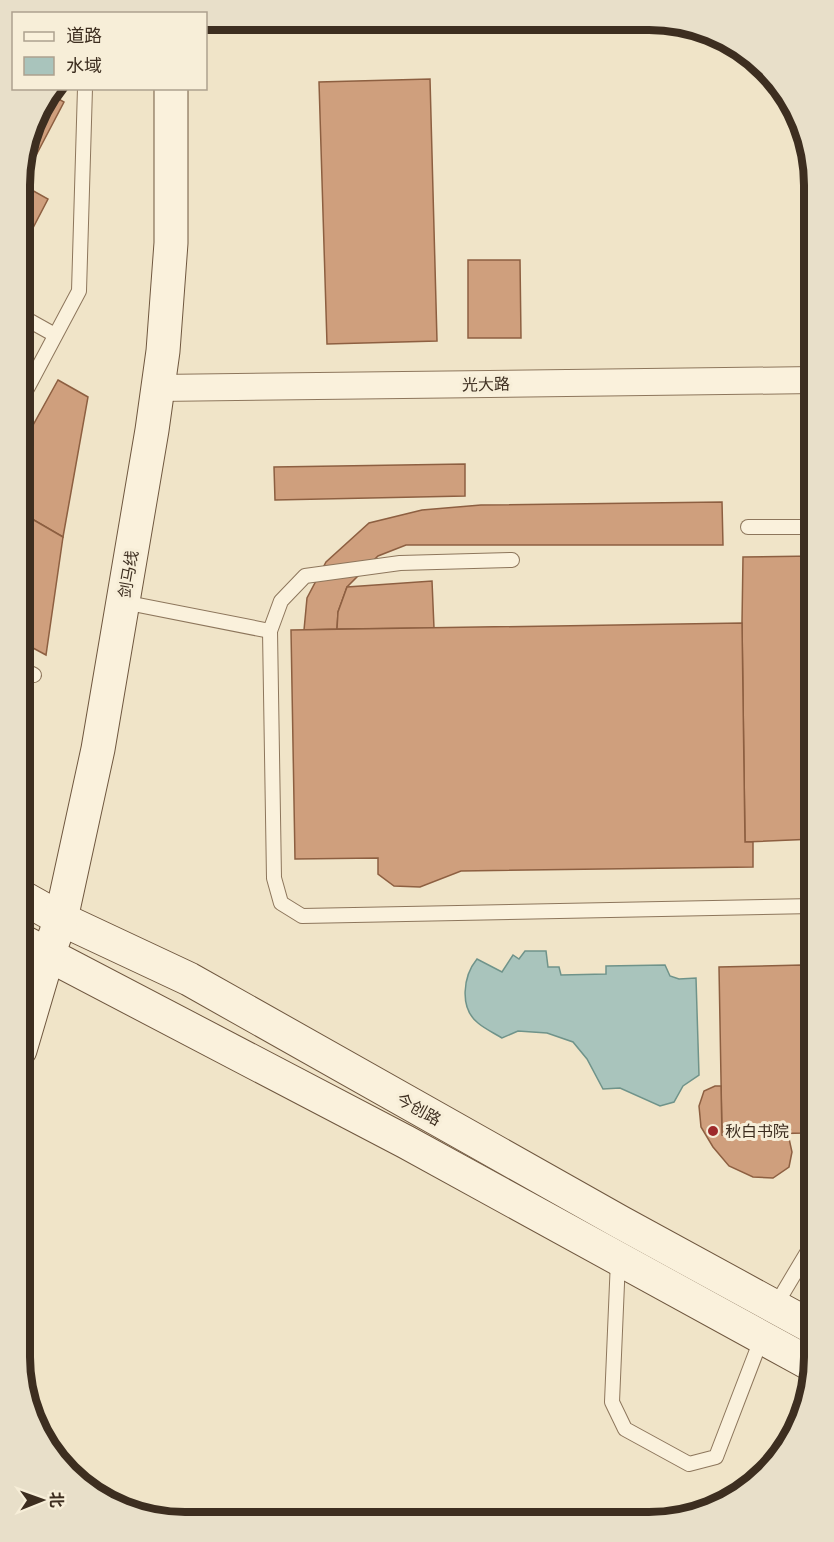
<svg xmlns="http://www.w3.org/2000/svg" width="834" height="1542" font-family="'Playfair Display','Noto Sans SC',serif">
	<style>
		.water { fill: #a9c4bc; stroke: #6f938a; stroke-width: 1.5 }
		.building { fill: #cf9f7d; stroke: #8d5f41; stroke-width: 1.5 }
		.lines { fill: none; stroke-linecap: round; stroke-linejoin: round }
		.service-casing { stroke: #8d765c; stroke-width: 16 }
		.minor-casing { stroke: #8d765c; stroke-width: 28 }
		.secondary-casing { stroke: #6f573f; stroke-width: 35 }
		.service { stroke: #faf1dc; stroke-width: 14 }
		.minor { stroke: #faf1dc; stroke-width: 26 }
		.secondary { stroke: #faf1dc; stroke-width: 33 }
		.poi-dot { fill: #9e2a2b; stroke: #f7eed8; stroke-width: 2 }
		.labels { text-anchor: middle; stroke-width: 6; stroke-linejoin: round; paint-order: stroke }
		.street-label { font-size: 16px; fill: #3d2e20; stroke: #f7eed8 }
		.poi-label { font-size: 16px; fill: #3d2e20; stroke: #f7eed8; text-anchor: start }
		.rim { fill: none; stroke: #3d2e20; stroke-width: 8 }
	</style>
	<rect width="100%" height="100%" fill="#f0e4c8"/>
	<path class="water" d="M525,951h21l2,16h11l2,8 45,-1v-8l59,-1 5,11 9,3 17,-1 3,97 -16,11 -9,16 -14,4 -40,-18 -17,1 -16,-30 -14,-17 -26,-9 -29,-2 -16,7c-8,-5 -17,-9 -24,-15 -19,-15 -15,-47 -1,-64l25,13 11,-17 6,4z"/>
	<g class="building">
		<path d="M430,79l7,262 -110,3 -8,-262z"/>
		<path d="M50,94l14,8 -43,82v-20l16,-53z"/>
		<path d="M21,184l27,15 -27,52z"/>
		<path d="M468,260h52l1,78h-53z"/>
		<path d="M58,380l30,17 -25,140 -43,-25 1,-65z"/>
		<path d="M465,464v32l-190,4 -1,-33z"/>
		<path d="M722,502l1,43h-317l-28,11 -31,31 -9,25 -1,17 -33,1 3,-32 19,-36 43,-39 53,-13 59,-5z"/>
		<path d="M20,512l43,25 -17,118 -26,-14z"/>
		<path d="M814,556v283l-69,3 -3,-219 1,-66z"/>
		<path d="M432,581l2,47 -97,1 1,-17 9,-25z"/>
		<path d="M742,623l3,219h8v25l-292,4 -41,16 -26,-1 -16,-12v-16l-83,1 -4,-229z"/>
		<path d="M802,965l3,168 -83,2 -3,-168z"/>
		<path d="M715,1086h6l1,49 66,-1 4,18 -3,15 -16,11 -20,-1 -24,-11 -16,-19 -12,-20 -2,-21 5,-15z"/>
	</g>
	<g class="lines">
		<g class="service-casing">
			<g id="service">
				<path d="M21,316l34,19"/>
				<path d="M21,400l58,-109 6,-203"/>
				<path d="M748,527h66"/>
				<path d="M512,560l-112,3 -95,13 -24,25 -11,30 4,247 7,25 21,13 512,-10"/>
				<path d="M123,602l147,29"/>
				<path d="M20,668l14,7"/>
				<path d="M618,1260l-6,142 13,27 64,35 27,-7 46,-120"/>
				<path d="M774,1308l40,-67"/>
			</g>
		</g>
		<g class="minor-casing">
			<path id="minor" d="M158,388l656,-8"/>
		</g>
		<g class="secondary-casing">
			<g id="secondary">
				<path d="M20,896l41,23 128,60 431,243 194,106"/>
				<path d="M20,940l386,202 408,224"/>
				<path d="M20,1050l28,-95 13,-36 37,-170 54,-319 11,-79 8,-108v-155"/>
			</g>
		</g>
		<use href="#service" class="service"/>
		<use href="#minor" class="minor"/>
		<use href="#secondary" class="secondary"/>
	</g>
	<circle class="poi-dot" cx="713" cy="1131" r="6"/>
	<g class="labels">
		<g class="street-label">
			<text transform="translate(486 384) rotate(-1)" y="6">光大路</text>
			<text transform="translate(128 574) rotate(-80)" y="6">剑马线</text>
			<text transform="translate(419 1109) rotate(29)" y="6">今创路</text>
		</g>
		<g class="poi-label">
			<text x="725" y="1137">秋白书院</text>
		</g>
	</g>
	<path d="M0 0H834V1542H0ZM185 30H649A155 155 0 0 1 804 185V1357A155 155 0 0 1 649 1512H185A155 155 0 0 1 30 1357V185A155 155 0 0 1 185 30Z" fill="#e8dfc9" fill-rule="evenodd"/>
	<path class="rim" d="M185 30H649A155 155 0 0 1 804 185V1357A155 155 0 0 1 649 1512H185A155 155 0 0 1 30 1357V185A155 155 0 0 1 185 30Z"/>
	<rect x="12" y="12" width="195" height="78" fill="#f7eed8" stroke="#ada18e" stroke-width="1.5"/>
	<rect x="24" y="32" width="30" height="9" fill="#faf1dc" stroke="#ada18e" stroke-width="1.5"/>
	<text x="66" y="42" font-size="18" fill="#3d2e20">道路</text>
	<rect x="24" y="57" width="30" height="18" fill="#a9c4bc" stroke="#ada18e" stroke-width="1.5"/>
	<text x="66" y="72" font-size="18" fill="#3d2e20">水域</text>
	<g transform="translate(42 1500) rotate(89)" stroke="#f7eed8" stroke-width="4.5" paint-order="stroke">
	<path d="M0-4.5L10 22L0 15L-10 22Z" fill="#3d2e20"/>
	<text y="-9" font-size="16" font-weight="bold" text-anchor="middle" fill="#3d2e20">北</text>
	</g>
</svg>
